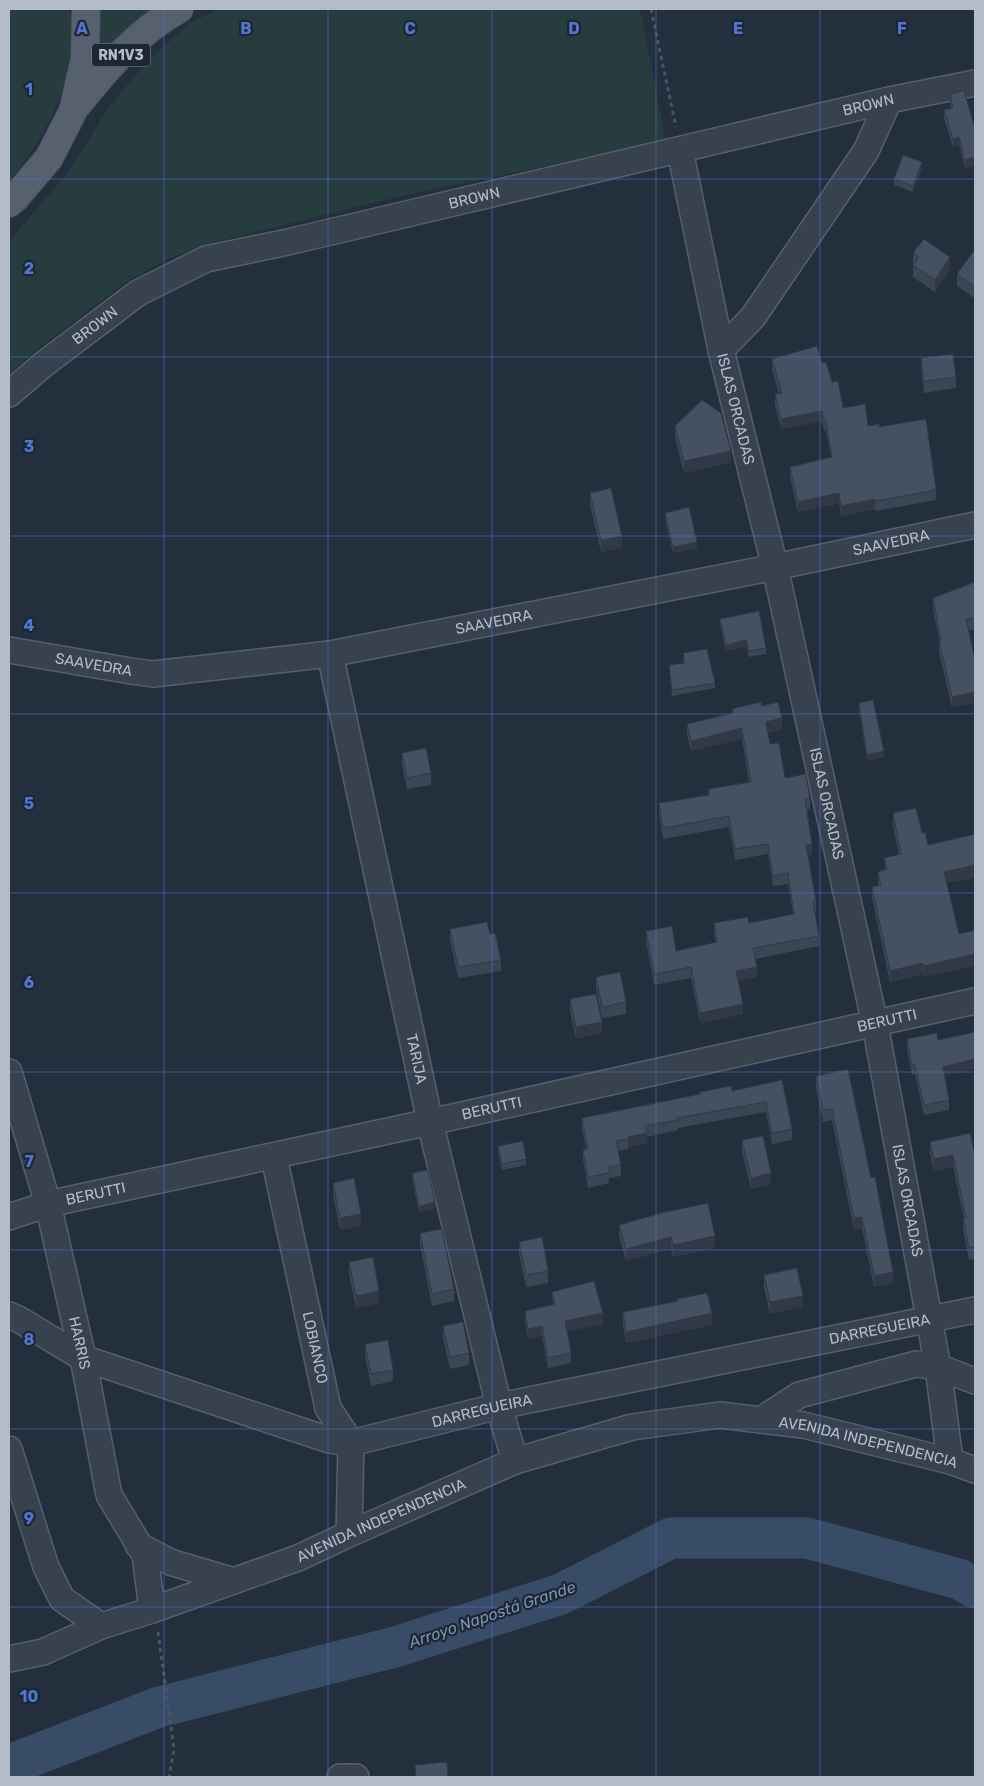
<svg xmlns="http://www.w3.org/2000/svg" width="984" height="1786" font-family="Rubik,sans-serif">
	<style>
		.green { fill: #263c3f }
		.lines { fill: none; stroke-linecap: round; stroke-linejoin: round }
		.river { stroke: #394c67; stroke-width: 41 }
		.street-casing { stroke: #565f6c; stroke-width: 28 }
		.primary-casing { stroke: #414a57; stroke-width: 30 }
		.path { stroke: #44595c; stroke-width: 3; stroke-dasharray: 4 4; stroke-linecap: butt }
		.street { stroke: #38414e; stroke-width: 25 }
		.primary { stroke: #56606e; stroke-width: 28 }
		.wall { fill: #3b4654 }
		.shaded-wall { fill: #303945 }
		.building { fill: #455162; stroke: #303945 }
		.grid { fill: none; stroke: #5274d3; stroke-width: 1; stroke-opacity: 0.55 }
		.labels { text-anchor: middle; stroke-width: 4.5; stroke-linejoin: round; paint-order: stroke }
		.shield { fill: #1d2633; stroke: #878f9c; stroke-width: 1 }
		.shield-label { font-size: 14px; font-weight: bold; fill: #b4bcc9 }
		.street-label { font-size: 15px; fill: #b4bcc9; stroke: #1d2633 }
		.water-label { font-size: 16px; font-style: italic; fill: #7c92b1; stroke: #1d2633 }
		.grid-label { font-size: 16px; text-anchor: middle; font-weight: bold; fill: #5274d3; stroke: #1d2633; stroke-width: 4.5; stroke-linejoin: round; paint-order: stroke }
	</style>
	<rect width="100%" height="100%" fill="#242f3e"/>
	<g class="green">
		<path d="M9,9h61c9,63 -20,125 -61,171z"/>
		<path d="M101,9h57l-60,50 3,-16z"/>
		<path d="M220,9h420l26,132 -269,56 -185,46 -44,16 -42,23 -90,68 -27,25v-132l18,-23 39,-45 44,-69 24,-29 28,-29 29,-26z"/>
	</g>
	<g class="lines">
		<path class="river" d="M9,1765l150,-58 236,-60 166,-53 110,-56h136l152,41 16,9"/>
		<g class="street-casing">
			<g id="street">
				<path id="s1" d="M680,150l41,200 54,217 100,457 63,343 12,94"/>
				<path d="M721,350l32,-33 113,-166 23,-51"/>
				<path id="s2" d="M9,394l35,-30 94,-71 68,-34 82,-17 601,-142 86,-17"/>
				<path id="s3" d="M9,650l122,21 22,3 177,-20 445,-87 200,-42"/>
				<path id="s4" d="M330,654l100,468 69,284 16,55"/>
				<path id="s5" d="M9,1072l39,132 35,154 26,137 36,60 7,55"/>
				<path id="s6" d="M274,1157l54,251 23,35 -2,91"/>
				<path id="s7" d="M9,1217l39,-13 382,-82 545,-121"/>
				<path id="s8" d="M9,1315l11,5 63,38 246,82 22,3 148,-37 476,-96"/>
				<path d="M761,1420l38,-25 117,-31 22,3 37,14"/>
				<path d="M9,1449l37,118 16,32 39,27"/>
				<path d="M138,1545l32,17 64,19"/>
				<path id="s9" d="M9,1659l34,-7 58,-26 51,-16 146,-52 51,-24 166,-73 117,-34 88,-12 83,10 147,36 25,9"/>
				<path d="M340,1777h16"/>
			</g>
		</g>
		<g class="primary-casing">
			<g id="primary">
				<path d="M77,105c29,-36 60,-73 102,-96"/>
				<path d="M9,203l6,-5 34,-40 24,-47 12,-52 1,-50"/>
			</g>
		</g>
		<g class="path">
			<path d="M651,9l25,118"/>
			<path d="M158,1632l16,117 -5,28"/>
		</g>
		<use href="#street" class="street"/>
		<use href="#primary" class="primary"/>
	</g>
	<g class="wall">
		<path d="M950,94l25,35v37l-10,2 -6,-23 -6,2 -9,-28v-9l7,-2 -1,-5z"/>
		<path d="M922,168l-9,24 -19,-7v-6z"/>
		<path d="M975,249v50l-18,-13v-12z"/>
		<path d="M913,253l37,16 -15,23 -22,-15z"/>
		<path d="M921,358l35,19v11l-32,5 -3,-23z"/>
		<path d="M772,359l50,4 21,45 25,18 11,1 57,63v10l-60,11 -1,-2 -34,7 -2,-13 -41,9 -8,-35v-10l41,-10 -5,-26h-2l-2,-10 -41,8 -6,-25v-10h4l-7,-25z"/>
		<path d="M675,426l56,36 -47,11 -9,-35z"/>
		<path d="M590,493l32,55 -21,4 -11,-47z"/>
		<path d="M665,513l32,35 -24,5 -8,-34z"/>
		<path d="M975,582v48h-6l-17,78 -13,-56v-12l-6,-31v-11z"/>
		<path d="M720,619l46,29v6l-17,3 -3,-11 -20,5 -6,-26z"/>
		<path d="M683,653l32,30v5l-43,8 -3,-31 14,-2z"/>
		<path d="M859,703l25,54 -17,4 -8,-52z"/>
		<path d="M762,706l20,23 -14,4 2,11 15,34 25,21v10l-3,1 5,44 -4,1 8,46v11h-1l4,24v10l-64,13 2,18 -19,4 5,33 -43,9 -9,-45 -37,7 -8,-44v-10l30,20 40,-8 -2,-9v-11h35l44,-9 -5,-30 -15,2 -5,-32 -33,6 -6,-33 -66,12 -4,-25v-11l49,-8v-6l41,-7 -7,-43 -51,12 -4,-17v-10l45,-11v-4z"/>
		<path d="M402,753l29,20v12l-24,4 -5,-24z"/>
		<path d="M893,813l29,20 6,12 47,-11v43l-28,6 -23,94 -1,-3 -33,8 -18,-84v-11l6,-1v-14l7,-2 -1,-12 15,-3 -6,-30z"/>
		<path d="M450,929l40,5 11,26v11l-43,7 -8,-38z"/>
		<path d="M596,977l30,25v12l-24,4 -6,-29z"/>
		<path d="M570,999l32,34 -26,6 -6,-28z"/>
		<path d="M907,1039l37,37 5,24v10l-25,5 -9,-41 -3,1 -5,-25z"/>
		<path d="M816,1076l55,102 22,105 -19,4 -12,-59 -8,2 -22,-110 -9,2 -7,-34z"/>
		<path d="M782,1080l10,49v11l-20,4 -6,-32 -88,16v2l-31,7v6l-19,4v2l-10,2 3,14v11l-12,2v5l-21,5 -5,-28v-10l3,-1 -4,-21v-10l150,-27z"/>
		<path d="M742,1140l29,44 -20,5 -9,-37z"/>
		<path d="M930,1142l45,13v104l-6,1 -6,-30v-12h1l-11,-51 -19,4 -4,-17z"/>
		<path d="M498,1146l28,13v6l-24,5 -4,-18z"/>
		<path d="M412,1173l23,35 -16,4 -7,-33z"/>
		<path d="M333,1183l28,43 -21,4 -7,-35z"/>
		<path d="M619,1225l96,23 -42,9 -2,-8 -45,12 -7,-25z"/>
		<path d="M420,1233l34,56v12l-22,5 -12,-61z"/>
		<path d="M519,1242l29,29v12l-22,4 -7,-33z"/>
		<path d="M349,1262l30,41 -23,5 -7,-34z"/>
		<path d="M764,1275l39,32 -33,7 -6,-27z"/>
		<path d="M552,1292l51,32 -36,7 4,22v10l-23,5 -6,-32 -14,3 -3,-18v-10l28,-6z"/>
		<path d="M623,1312l89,13 -86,18 -3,-19z"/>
		<path d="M443,1326l26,27v12l-19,4 -7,-31z"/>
		<path d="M365,1344l28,26v11l-22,5 -6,-30z"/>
	</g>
	<g class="shaded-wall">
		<path d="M959,137v8l-6,2v-8z"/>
		<path d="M975,157v9l-10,2v-8z"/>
		<path d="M922,162v6l-9,24v-6z"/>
		<path d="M950,257v12l-15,23v-12z"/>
		<path d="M822,411v10l-41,8v-10z"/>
		<path d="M731,451v11l-47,11v-12z"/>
		<path d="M839,493v10l-41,9v-10z"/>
		<path d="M875,499v10l-34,7v-10z"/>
		<path d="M622,536v12l-21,4v-11z"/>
		<path d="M697,542v6l-24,5v-6z"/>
		<path d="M746,640v6l-20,5v-6z"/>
		<path d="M975,692v11l-23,5v-11z"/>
		<path d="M782,718v11l-16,4v-11z"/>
		<path d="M742,728v11l-51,12v-10z"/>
		<path d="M884,751v6l-17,4v-6z"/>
		<path d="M812,844v10l-6,2v-11z"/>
		<path d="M975,865v12l-31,7v-12z"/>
		<path d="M975,954v12l-51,11v-11z"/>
		<path d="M923,963v11l-33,8v-11z"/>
		<path d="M757,967v10l-21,5v-11z"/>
		<path d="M743,1004v10l-43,9v-10z"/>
		<path d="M602,1022v11l-26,6v-12z"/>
		<path d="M975,1059v10l-32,8v-10z"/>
		<path d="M647,1133v10l-19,4v-10z"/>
		<path d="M953,1155v12l-19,4v-12z"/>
		<path d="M771,1173v11l-20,5v-11z"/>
		<path d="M435,1202v6l-16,4v-6z"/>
		<path d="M361,1214v12l-21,4v-12z"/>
		<path d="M862,1217v11l-8,2v-12z"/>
		<path d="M715,1236v12l-42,9v-12z"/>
		<path d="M671,1237v12l-45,12v-12z"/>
		<path d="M893,1272v11l-19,4v-11z"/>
		<path d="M379,1291v12l-23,5v-12z"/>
		<path d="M803,1296v11l-33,7v-12z"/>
		<path d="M603,1313v11l-38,8v-11z"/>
		<path d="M712,1313v12l-86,18v-11z"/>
		<path d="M542,1326v10l-14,3v-10z"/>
	</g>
	<g class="building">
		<path d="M964,91l11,38v28l-10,3 -6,-23 -6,2 -9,-29 9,-2 -3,-14z"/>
		<path d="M903,155l19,7 -9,24 -19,-7z"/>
		<path d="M924,239l26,18 -15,23 -22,-15 6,-8 -6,-4z"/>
		<path d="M975,249v38l-18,-13z"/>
		<path d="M817,346l5,17 4,-1 6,20 6,-1 5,27 22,-4 3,22 11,-2v3l47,-8 10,71 -60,11 -1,-2 -34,7 -2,-13 -41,9 -8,-35 42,-10 -6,-36h-2l-2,-10 -41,8 -6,-25 7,-1 -10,-34z"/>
		<path d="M953,354l3,23 -32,4 -3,-23z"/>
		<path d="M702,400l19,13 10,38 -47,10 -9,-35z"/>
		<path d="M611,488l11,48 -21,5 -11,-48z"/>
		<path d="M689,507l8,35 -24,5 -8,-34z"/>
		<path d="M975,582v36l-9,1 9,41v32l-23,5 -13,-57h2l-8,-42z"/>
		<path d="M759,611l7,37 -17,3 -3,-11 -20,5 -6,-26z"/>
		<path d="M707,649l8,34 -43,7 -3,-25 16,-2 -2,-10z"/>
		<path d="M873,700l11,51 -17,4 -8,-52z"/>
		<path d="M761,702l1,4 16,-4 4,16 -16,4 4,22 9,-1 6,35 21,-4 4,25 -5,1 7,44 -6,1 10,56 -3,1 6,34 -66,12 4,19 -21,4 7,33 -43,9 -9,-46 -37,7 -8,-43 26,-5 4,25 41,-9 -3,-19 34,-6 1,6 45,-9 -6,-41 -15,3 -5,-32 -33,5 -6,-33 -66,12 -4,-25 50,-8 -1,-6 43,-7 -9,-54 -51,13 -4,-17 46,-11 -1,-4z"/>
		<path d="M426,748l5,25 -24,5 -5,-25z"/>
		<path d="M916,808l6,25 3,-1 3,13 47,-11v31l-31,7 15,62 16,-4v24l-51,12 -1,-3 -33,8 -18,-84 9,-2 -3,-13 9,-3 -3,-11 17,-4 -8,-41z"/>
		<path d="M487,922l3,12 5,-1 6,27 -43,7 -8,-38z"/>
		<path d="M620,972l6,30 -24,5 -6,-30z"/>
		<path d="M596,994l6,28 -26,5 -6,-28z"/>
		<path d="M975,1032v27l-32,8 6,33 -25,5 -9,-41 -3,1 -5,-26 30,-6 1,7z"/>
		<path d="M848,1069l23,109 4,-1 18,95 -19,4 -12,-59 -8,1 -22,-109 -9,1 -7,-34z"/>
		<path d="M782,1080l10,49 -20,4 -6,-31 -89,16 1,2 -33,6 2,7 -19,4v2l-12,2 5,24 -12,2v6l-21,4 -5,-27 5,-1 -6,-31 118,-24v-2l31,-6 1,5z"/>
		<path d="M970,1133l5,22v92l-6,1 -6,-30h3l-13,-63 -19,4 -4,-17z"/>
		<path d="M763,1136l8,37 -20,5 -9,-38z"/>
		<path d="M523,1141l3,18 -24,5 -4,-18z"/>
		<path d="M428,1170l7,32 -16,4 -7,-33z"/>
		<path d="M354,1178l7,36 -21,4 -7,-35z"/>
		<path d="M708,1203l7,33 -42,9 -2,-8 -45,12 -7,-24 42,-12z"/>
		<path d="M442,1229l12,60 -22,5 -12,-61z"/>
		<path d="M542,1237l6,34 -22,4 -7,-33z"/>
		<path d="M373,1257l6,34 -23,5 -7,-34z"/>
		<path d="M797,1268l6,28 -33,6 -6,-27z"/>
		<path d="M594,1281l9,32 -38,8 6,32 -23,5 -6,-32 -14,3 -3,-18 30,-7 -3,-12z"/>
		<path d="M707,1293l5,20 -86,19 -3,-20 55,-11 -1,-2z"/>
		<path d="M463,1322l6,31 -19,4 -7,-31z"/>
		<path d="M388,1340l5,30 -22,4 -6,-30z"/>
		<path d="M447,1762l1,15h-32l-1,-12z"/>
	</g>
	<path class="grid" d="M164,9v1768M328,9v1768M492,9v1768M656,9v1768M820,9v1768M9,179h966M9,357h966M9,536h966M9,714h966M9,893h966M9,1072h966M9,1250h966M9,1429h966M9,1607h966"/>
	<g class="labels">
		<rect class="shield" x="92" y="43.5" width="58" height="23" rx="4"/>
		<g class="shield-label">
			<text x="121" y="60">RN1V3</text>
		</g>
		<g class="street-label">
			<text dy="5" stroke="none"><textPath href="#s2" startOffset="920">BROWN</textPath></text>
			<text dy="5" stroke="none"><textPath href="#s2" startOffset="515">BROWN</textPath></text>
			<text dy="5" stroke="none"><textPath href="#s2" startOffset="110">BROWN</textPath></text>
			<text dy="5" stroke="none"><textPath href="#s1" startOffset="265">ISLAS ORCADAS</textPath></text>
			<text dy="5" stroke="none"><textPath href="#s3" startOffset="896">SAAVEDRA</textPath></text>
			<text dy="5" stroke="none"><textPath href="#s3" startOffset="491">SAAVEDRA</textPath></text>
			<text dy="5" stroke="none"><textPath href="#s3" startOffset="86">SAAVEDRA</textPath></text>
			<text dy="5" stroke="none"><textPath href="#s1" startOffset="670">ISLAS ORCADAS</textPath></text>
			<text dy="5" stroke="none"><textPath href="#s7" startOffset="900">BERUTTI</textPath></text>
			<text dy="5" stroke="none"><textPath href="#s4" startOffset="414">TARIJA</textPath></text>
			<text dy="5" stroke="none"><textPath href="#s7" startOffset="495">BERUTTI</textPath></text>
			<text dy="5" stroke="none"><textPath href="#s7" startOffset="90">BERUTTI</textPath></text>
			<text dy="5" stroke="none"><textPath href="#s1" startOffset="1075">ISLAS ORCADAS</textPath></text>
			<text dy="5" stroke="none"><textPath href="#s8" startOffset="908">DARREGUEIRA</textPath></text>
			<text dy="5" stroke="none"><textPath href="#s5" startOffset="280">HARRIS</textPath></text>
			<text dy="5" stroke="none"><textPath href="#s6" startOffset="195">LOBIANCO</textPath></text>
			<text dy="5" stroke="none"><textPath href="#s8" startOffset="502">DARREGUEIRA</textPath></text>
			<text dy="5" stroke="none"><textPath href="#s9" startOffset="906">AVENIDA INDEPENDENCIA</textPath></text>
			<text dy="5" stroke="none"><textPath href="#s9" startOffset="398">AVENIDA INDEPENDENCIA</textPath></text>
		</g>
		<g class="water-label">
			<text transform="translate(492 1614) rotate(-19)" y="6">Arroyo Napostá Grande</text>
		</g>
	</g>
	<g class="grid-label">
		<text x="82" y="34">A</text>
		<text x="246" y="34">B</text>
		<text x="410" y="34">C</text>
		<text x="574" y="34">D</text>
		<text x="738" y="34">E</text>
		<text x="902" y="34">F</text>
		<text x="29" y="95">1</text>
		<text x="29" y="274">2</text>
		<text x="29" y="452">3</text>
		<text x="29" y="631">4</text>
		<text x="29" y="809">5</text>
		<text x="29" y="988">6</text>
		<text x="29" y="1167">7</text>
		<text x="29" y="1345">8</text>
		<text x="29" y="1524">9</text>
		<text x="29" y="1702">10</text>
	</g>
	<rect width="984" height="1786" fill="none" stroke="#b4bcc9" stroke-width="20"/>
</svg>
